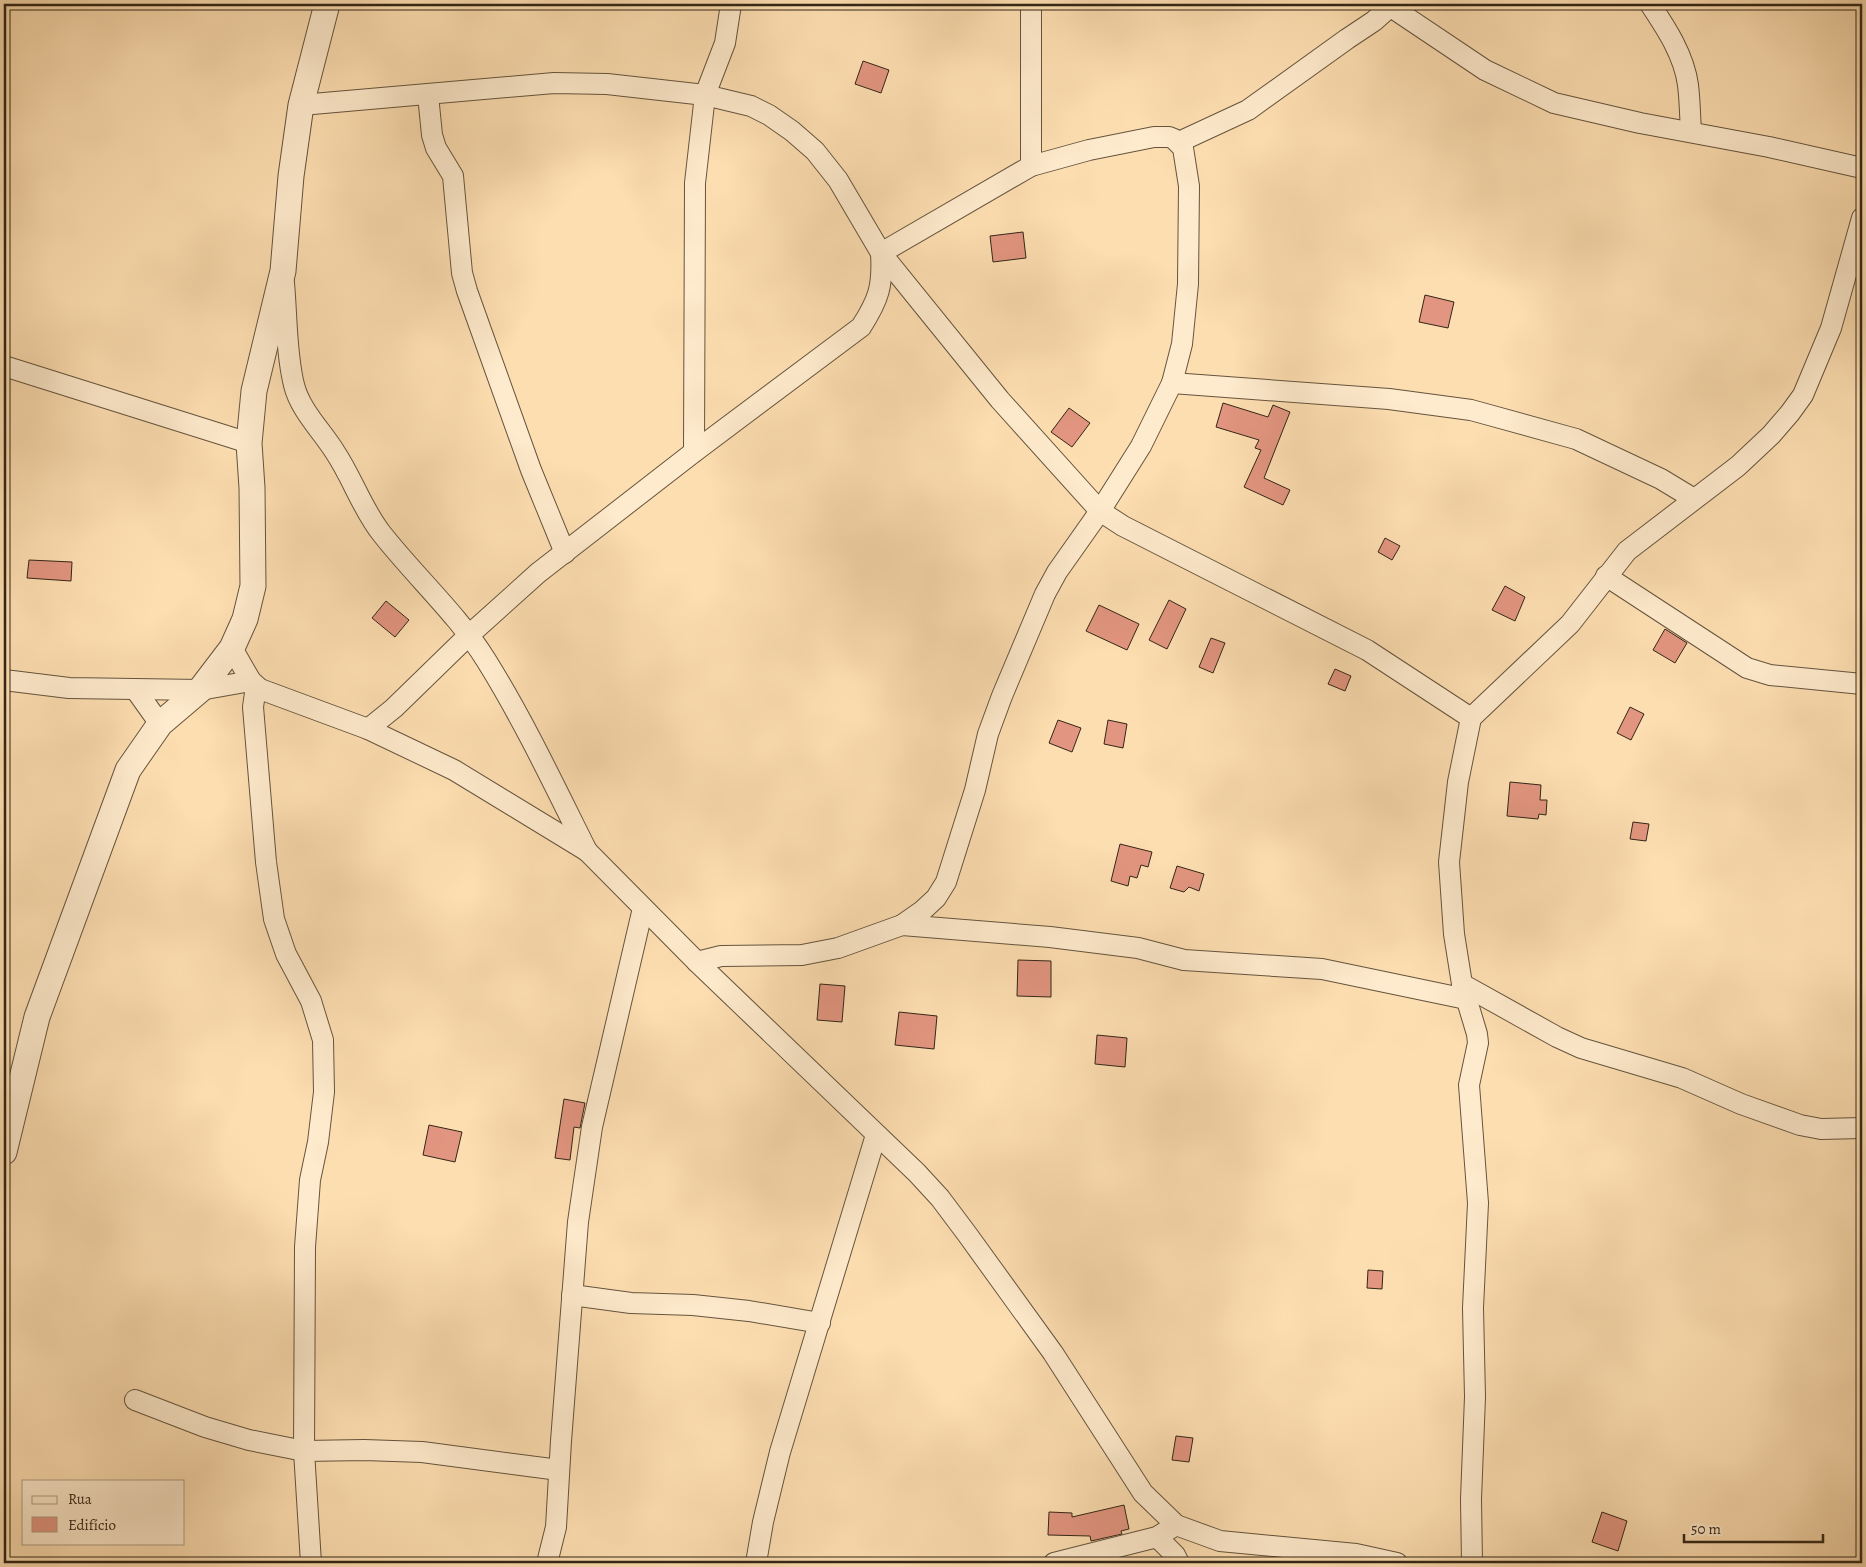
<svg xmlns="http://www.w3.org/2000/svg" width="1866" height="1567" font-family="Alegreya,serif">
	<style>
		.building { fill: #e29580; stroke: #322616 }
		.lines { fill: none; stroke-linecap: round; stroke-linejoin: round }
		.minor-casing { stroke: #65543d; stroke-width: 22 }
		.tertiary-casing { stroke: #65543d; stroke-width: 27 }
		.minor { stroke: #feeacc; stroke-width: 20 }
		.tertiary { stroke: #feeacc; stroke-width: 25 }
	</style>
	<rect width="100%" height="100%" fill="#fddeb1"/>
	<filter id="stains"><feTurbulence type="fractalNoise" baseFrequency=".004" numOctaves="4"/><feColorMatrix values="0 0 0 0 .2 0 0 0 0 .09 0 0 0 0 .02 0 0 0 .5 -.17"/></filter>
	<radialGradient id="worn" r=".72"><stop offset=".6" stop-color="#630" stop-opacity="0"/><stop offset="1" stop-color="#630" stop-opacity=".3"/></radialGradient>
	<g class="building">
		<path d="M863,61l26,9 -8,23 -26,-9z"/>
		<path d="M1023,232l3,26 -33,4 -3,-26z"/>
		<path d="M1425,295l29,7 -6,26 -29,-6z"/>
		<path d="M1223,403l45,14 5,-12 17,7 -26,66 26,12 -7,15 -39,-18 17,-37 -6,-2 4,-8 -43,-13z"/>
		<path d="M1069,408l21,15 -18,24 -21,-15z"/>
		<path d="M1385,538l15,8 -8,14 -14,-8z"/>
		<path d="M29,560l43,2 -1,19 -44,-3z"/>
		<path d="M1505,586l20,11 -10,24 -23,-11z"/>
		<path d="M1169,600l17,9 -19,40 -18,-9z"/>
		<path d="M386,601l23,19 -14,17 -23,-19z"/>
		<path d="M1099,605l40,19 -12,26 -41,-19z"/>
		<path d="M1665,629l22,14 -12,20 -22,-13z"/>
		<path d="M1211,638l14,5 -12,30 -14,-6z"/>
		<path d="M1335,669l16,7 -6,15 -17,-7z"/>
		<path d="M1630,707l14,7 -13,26 -14,-7z"/>
		<path d="M1058,720l23,8 -9,24 -23,-9z"/>
		<path d="M1108,720l19,4 -4,24 -19,-4z"/>
		<path d="M1510,782l31,3 -1,15h7l-1,15 -7,-1 -1,5 -31,-3z"/>
		<path d="M1633,822l16,2 -3,17 -16,-2z"/>
		<path d="M1120,844l32,8 -4,15 -7,-2 -4,13 -7,-2 -2,10 -17,-5z"/>
		<path d="M1177,866l27,8 -5,17 -10,-4 -5,5 -14,-4z"/>
		<path d="M1018,960l33,1v36l-34,-1z"/>
		<path d="M820,984l25,2 -3,36 -25,-2z"/>
		<path d="M899,1012l38,4 -3,33 -39,-4z"/>
		<path d="M1097,1035l30,3 -2,29 -30,-3z"/>
		<path d="M564,1099l21,4 -5,25 -6,-1 -4,33 -15,-2z"/>
		<path d="M429,1125l33,7 -7,30 -32,-7z"/>
		<path d="M1368,1270l15,1 -1,18 -15,-1z"/>
		<path d="M1176,1436l17,2 -4,24 -17,-2z"/>
		<path d="M1124,1505l5,24 -8,2 1,3 -31,7 -1,-5 -42,-1 1,-23 23,1v4z"/>
		<path d="M1602,1512l25,9 -9,30 -26,-9z"/>
	</g>
	<g class="lines">
		<g class="minor-casing">
			<g id="minor">
				<path d="M1031,4v162"/>
				<path d="M1650,4c16,24 34,51 38,81 2,16 2,32 3,47"/>
				<path d="M1391,7l94,63 69,33 86,20 129,24 93,21"/>
				<path d="M428,95l4,40 4,13 17,28 9,97 5,18 64,179 34,83"/>
				<path d="M301,105l253,-22 53,1 98,11 46,11 18,9 23,16 23,20 23,29 43,73 119,147 100,111 23,15 244,124 104,68"/>
				<path d="M1179,142l69,-32 99,-71 27,-18 19,-17"/>
				<path d="M284,283c3,32 2,70 10,102 6,25 28,46 41,67 18,27 27,57 47,82 33,42 76,81 104,126 38,61 69,127 101,191"/>
				<path d="M4,366l245,77"/>
				<path d="M1172,383l217,16 82,11 105,29 85,40 33,20"/>
				<path d="M694,452l1,-269 10,-88 20,-52 6,-39"/>
				<path d="M1606,576l141,92 23,7 92,9"/>
				<path d="M232,648l19,33 9,8 108,40 86,41 133,81 110,111 220,211 23,25 27,36 86,119 90,140 33,32 44,16 136,13 41,9"/>
				<path d="M4,680l65,8 131,2 51,-9"/>
				<path d="M135,689l25,35"/>
				<path d="M260,689l-5,4 -2,14 13,155 8,57 12,35 25,47 12,39 1,52 -6,50 -8,38 -5,67 -1,204 7,112"/>
				<path d="M368,729l26,-21 74,-72 70,-63 156,-121 167,-125c18,-28 22,-41 20,-74l150,-87 58,-16 65,-13h15l5,2 9,9 6,38 -1,98 -6,60 -10,39 -31,63 -41,65 -43,61 -12,22 -43,102 -14,38 -13,56 -29,92 -10,16 -14,13 -20,14 -64,23 -36,7 -81,1 -24,6"/>
				<path d="M902,925l148,12 88,11 46,12 138,9 144,30"/>
				<path d="M1462,984l95,53 24,11 101,30 59,26 59,21 21,4 41,-1"/>
				<path d="M572,1295l59,8 62,2 56,6 71,12"/>
				<path d="M135,1400l70,27 44,13 55,11 60,-1 58,2 137,18"/>
				<path d="M1157,1537l18,18 4,8"/>
				<path d="M547,1563l9,-36 5,-86 17,-219 14,-95 51,-219"/>
				<path d="M756,1563l7,-41 17,-70 96,-317"/>
				<path d="M1054,1563l103,-26 19,-12"/>
				<path d="M1472,1563l-1,-64 4,-102 -2,-89 5,-105 -9,-118 9,-42 -1,-9 -15,-50 -8,-50 -5,-72 9,-80 13,-64 99,-94 57,-73 111,-85 33,-31 19,-22 13,-18 28,-67 31,-110"/>
			</g>
		</g>
		<g class="tertiary-casing">
			<path id="tertiary" d="M4,1152l33,-135 91,-247 32,-46 40,-34 32,-42 13,-29 8,-33 -1,-98 -3,-45 5,-52 29,-120 8,-95 10,-71 26,-101"/>
		</g>
		<use href="#minor" class="minor"/>
		<use href="#tertiary" class="tertiary"/>
	</g>
	<rect width="1866" height="1567" fill="none" stroke="#fddeb1" stroke-width="20"/>
	<rect x="5" y="5" width="1856" height="1557" fill="none" stroke="#322616" stroke-width="2.5"/>
	<rect x="10" y="10" width="1846" height="1547" fill="none" stroke="#322616"/>
	<rect x="22" y="1480" width="162" height="65" fill="#feeacc" stroke="#ac9c83"/>
	<rect x="32" y="1496" width="25" height="8" fill="#feeacc" stroke="#ac9c83"/>
	<text x="68" y="1504" font-size="15" fill="#322616">Rua</text>
	<rect x="32" y="1517" width="25" height="15" fill="#e29580" stroke="#ac9c83"/>
	<text x="68" y="1530" font-size="15" fill="#322616">Edifício</text>
	<path d="M1684 1534v8h139v-8" fill="none" stroke="#322616" stroke-width="2.5"/>
	<text x="1691" y="1534" font-size="15" fill="#322616" stroke="#feeacc" stroke-width="4" paint-order="stroke">50 m</text>
	<rect width="100%" height="100%" filter="url(#stains)"/>
	<rect width="100%" height="100%" fill="url(#worn)"/>
</svg>
